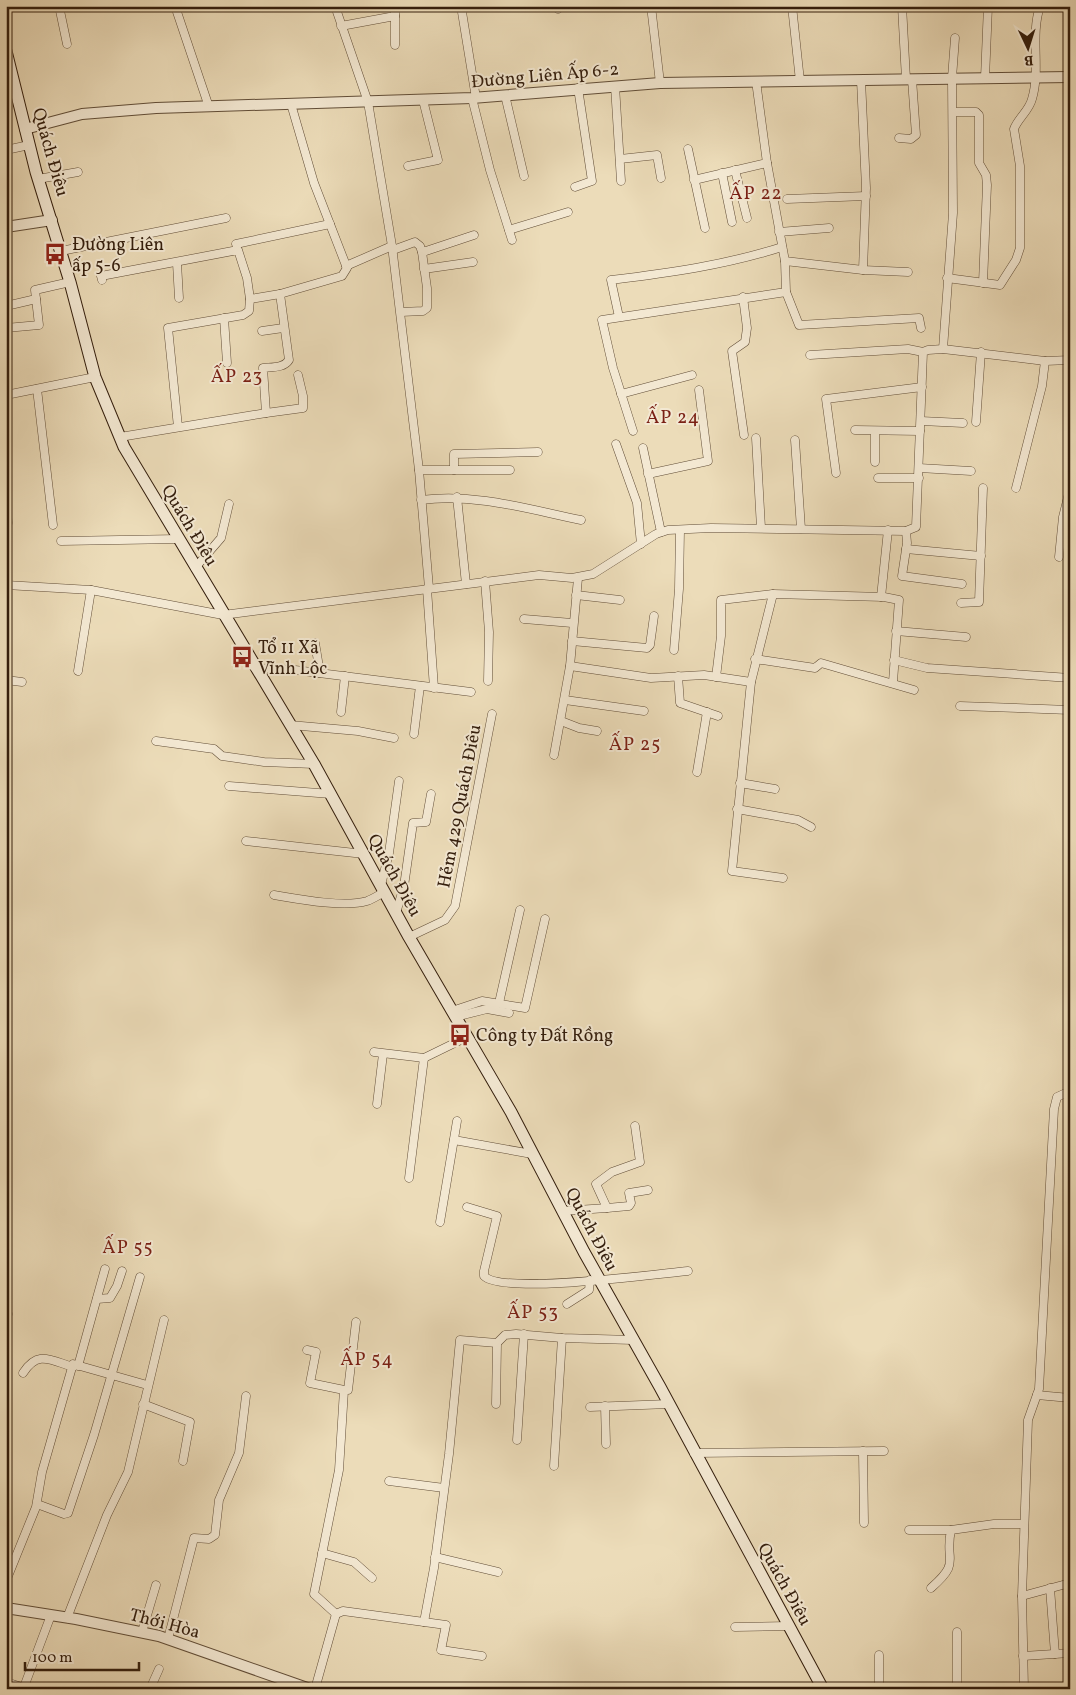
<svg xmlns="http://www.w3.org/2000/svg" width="1076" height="1695" font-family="Vollkorn,serif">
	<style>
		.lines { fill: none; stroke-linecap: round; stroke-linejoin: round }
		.minor-casing { stroke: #624e38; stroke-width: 9 }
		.tertiary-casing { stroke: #624e38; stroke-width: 12 }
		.secondary-casing { stroke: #341e0d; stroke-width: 13 }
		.minor { stroke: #f3e8d2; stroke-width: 8 }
		.tertiary { stroke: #f3e8d2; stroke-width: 10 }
		.secondary { stroke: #f3e8d2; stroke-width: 11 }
		.labels { text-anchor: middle; stroke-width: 4; stroke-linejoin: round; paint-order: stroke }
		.street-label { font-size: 18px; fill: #341e0d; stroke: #f3e8d2 }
		.poi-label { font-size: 18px; fill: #341e0d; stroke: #f3e8d2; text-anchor: start }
		.neighbourhood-label { font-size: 19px; letter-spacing: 1px; fill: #7a1f14; stroke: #f3e8d2 }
	</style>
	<rect width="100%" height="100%" fill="#ecdcb9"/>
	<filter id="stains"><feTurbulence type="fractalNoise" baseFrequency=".004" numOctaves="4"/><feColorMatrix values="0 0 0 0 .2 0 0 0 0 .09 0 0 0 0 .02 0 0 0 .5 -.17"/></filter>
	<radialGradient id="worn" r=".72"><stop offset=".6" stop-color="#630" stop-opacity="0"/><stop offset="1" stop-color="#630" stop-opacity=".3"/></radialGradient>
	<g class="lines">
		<g class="minor-casing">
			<g id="minor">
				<path d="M59,6l8,38"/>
				<path d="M175,6l34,101"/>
				<path d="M335,6l33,96 24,144 27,224 10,118"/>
				<path d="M461,6l15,92"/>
				<path d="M558,6v3"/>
				<path d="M651,6l9,77"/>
				<path d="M792,6l8,75"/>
				<path d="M902,6l4,73"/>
				<path d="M6,8l7,-2"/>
				<path d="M341,26l54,-10v-10"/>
				<path d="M395,45v-29"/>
				<path d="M985,78l3,-72"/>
				<path d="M861,80l5,108 -3,82"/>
				<path d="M756,81l11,82 18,98 78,9 45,2"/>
				<path d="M615,86l6,95"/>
				<path d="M505,95l19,81"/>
				<path d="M472,98l18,72 22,70"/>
				<path d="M953,112h23l3,3v48l7,12 1,10 -4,98"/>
				<path d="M899,138l12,1 5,-4 -4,-56"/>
				<path d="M688,149l17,79"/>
				<path d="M6,150l23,-5"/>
				<path d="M620,159l37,-4 4,23"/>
				<path d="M408,166l30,-6 -15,-60"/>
				<path d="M735,170l12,48"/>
				<path d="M722,173l10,49"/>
				<path d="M38,179l40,-7"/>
				<path d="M694,180l73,-17"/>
				<path d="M575,187l17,-6 -14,-93"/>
				<path d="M787,199l79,-3"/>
				<path d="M509,230l59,-18"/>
				<path d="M779,232l50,-4"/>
				<path d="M236,244l94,-20"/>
				<path d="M393,250l22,-8 5,4 2,6 4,-1 48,-16"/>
				<path d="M61,251l165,-33"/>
				<path d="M177,263l2,35"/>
				<path d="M346,266l46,-20"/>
				<path d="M424,269l49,-7"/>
				<path d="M947,278l53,7 16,-25 4,-12v-82l-6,-37c4,-11 15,-18 18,-30 9,-30 -2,-62 8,-93"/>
				<path d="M102,280l-1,-4 137,-26 9,28 3,21"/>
				<path d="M786,292l13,33 120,-7 2,10"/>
				<path d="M743,297l4,31 -2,14 -13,9 12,84"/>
				<path d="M6,306l30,-7 -1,-9 35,-8"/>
				<path d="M401,312l22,-1 4,-3v-20l-5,-36"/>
				<path d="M619,317l-8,-37c58,-7 115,-15 171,-33"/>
				<path d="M224,318l3,45"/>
				<path d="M6,328l33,-3 -3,-26"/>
				<path d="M262,331l21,-3"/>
				<path d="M943,349l10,-136 -1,-135 3,-40"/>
				<path d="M810,355l98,-6 15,3"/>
				<path d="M37,389l16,136"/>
				<path d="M621,394l71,-19"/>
				<path d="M6,395l89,-18"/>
				<path d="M266,413l37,-5v-12l-5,-21"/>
				<path d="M921,421l42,2"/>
				<path d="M976,422l5,-70"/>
				<path d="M178,427l-10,-99 75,-13 6,-4 1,-12 30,-5 62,-18 5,-8 -33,-85 -23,-79"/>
				<path d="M855,430l65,1"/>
				<path d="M633,431l-20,-63 -11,-48 184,-28 -1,-31"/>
				<path d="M875,431v31"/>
				<path d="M120,437l146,-24 -3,-45c9,-1 21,0 26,-8l-9,-66"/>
				<path d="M756,438l5,90"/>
				<path d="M795,440l6,89"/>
				<path d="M616,444l21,59 4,41"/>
				<path d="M643,448l18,84"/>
				<path d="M919,468l52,3"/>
				<path d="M419,470h91"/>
				<path d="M454,470v-16l84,-2"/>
				<path d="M836,473l-10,-74 96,-12"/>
				<path d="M648,474l60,-13 -9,-71"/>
				<path d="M878,478h41"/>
				<path d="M1016,488l26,-102 3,-25"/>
				<path d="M457,497l9,87"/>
				<path d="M421,500c55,-7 106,9 160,20"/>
				<path d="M6,504l2,19"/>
				<path d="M906,531l1,12 -5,33 60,8"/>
				<path d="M61,541l117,-2"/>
				<path d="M906,549l75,7"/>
				<path d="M1059,557l4,-40 7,-28"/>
				<path d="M195,568l26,-30 8,-34"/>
				<path d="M485,581l4,51 -1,49"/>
				<path d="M6,585l85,5 132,25 316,-40 33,3 21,-4 63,-40 12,-4 43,-2 195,3 10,-4 7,-175 5,-2 15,-1 102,12 25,-1"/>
				<path d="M427,589l7,99"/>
				<path d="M773,594l-22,88 -19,189 51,7"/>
				<path d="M576,595l44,5"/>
				<path d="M881,597l7,-67"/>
				<path d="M961,603l18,-1 4,-114"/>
				<path d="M524,619l48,4"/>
				<path d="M896,631l70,6"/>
				<path d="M572,641l75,7 3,-3 4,-29"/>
				<path d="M315,643l5,30"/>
				<path d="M674,650l5,-61 1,-59"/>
				<path d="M755,659l60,9 6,-5 93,27"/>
				<path d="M894,660l33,8 143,10"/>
				<path d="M570,666l81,12 53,-3 47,7"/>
				<path d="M255,668l40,2 176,22"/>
				<path d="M78,671l13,-81"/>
				<path d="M678,676l2,27 38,13"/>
				<path d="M716,677l5,-41v-36l52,-6 111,3 15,3 -6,82"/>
				<path d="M6,680l16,2"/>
				<path d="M565,700l79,11"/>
				<path d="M960,706l110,4"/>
				<path d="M341,712l4,-36"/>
				<path d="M561,721l18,7 18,3"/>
				<path d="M290,725l68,6 36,7"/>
				<path d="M414,734l6,-48"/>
				<path d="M156,741l58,8 8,7 42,6 50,2"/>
				<path d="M554,755l16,-89 8,-88"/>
				<path d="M697,772l10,-60"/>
				<path d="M740,783l35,6"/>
				<path d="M229,786l102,8"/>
				<path d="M737,809l61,11 13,7"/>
				<path d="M246,841l118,13"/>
				<path d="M381,885l8,-32 10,-72"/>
				<path d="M274,895c24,4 70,13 93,6 6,-2 12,-6 17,-9"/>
				<path d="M396,913l8,-27 9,-63 13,-1 5,-28"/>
				<path d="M409,937l36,-17 10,-14 37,-192"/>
				<path d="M499,1003l21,-93"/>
				<path d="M452,1011l30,-10 43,7 20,-89"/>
				<path d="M455,1017l32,-8 22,4"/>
				<path d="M374,1052l50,6 43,-21"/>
				<path d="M377,1104l6,-50"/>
				<path d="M454,1140l78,14"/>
				<path d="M409,1178l15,-120"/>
				<path d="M467,1207l30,9 -13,55v5c18,19 172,-2 204,-5"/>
				<path d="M607,1208l22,-2 2,-3 -2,-10 19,-3"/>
				<path d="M562,1211l45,-3 -11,-24 16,-12 28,-10 -5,-36"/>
				<path d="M440,1222l17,-101"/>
				<path d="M97,1299l13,-1 7,-12 5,-15"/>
				<path d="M567,1304l22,-14 1,-10"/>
				<path d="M6,1318l2,-4"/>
				<path d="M307,1350l9,2 -6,31 34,7"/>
				<path d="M78,1366l27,-97"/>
				<path d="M23,1373c15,-23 27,-13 50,-6"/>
				<path d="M1037,1395l33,3"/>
				<path d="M143,1404l47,18 -7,39"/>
				<path d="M496,1404l1,-61 8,-8 11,-1 46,4 71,2"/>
				<path d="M605,1406l1,38"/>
				<path d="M590,1407l79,-3"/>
				<path d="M517,1440l7,-106"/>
				<path d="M863,1451l1,72"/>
				<path d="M694,1453l190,-2"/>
				<path d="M554,1466l8,-128"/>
				<path d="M389,1481l55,7"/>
				<path d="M37,1504l27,10 4,-1 26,-78 46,-158"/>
				<path d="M909,1530h42"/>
				<path d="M322,1553l32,9 18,16"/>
				<path d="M435,1557l63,15"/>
				<path d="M6,1581l30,-74 6,-35 31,-108 74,21"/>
				<path d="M931,1588c31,-27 13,-26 20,-58l43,-6h30"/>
				<path d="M1050,1588l5,66"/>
				<path d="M1022,1596l48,-13"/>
				<path d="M336,1614l-22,-20 25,-124 5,-80h4l8,-68"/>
				<path d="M67,1618l40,-103 21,-43 36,-152"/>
				<path d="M424,1622l10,-54 15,-114 11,-114 37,3"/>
				<path d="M735,1627l53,-1"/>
				<path d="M142,1632l14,-47"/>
				<path d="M957,1632v57"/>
				<path d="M168,1639l26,-101 15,1 6,-4 4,-35 20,-47 7,-57"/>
				<path d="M879,1655v34"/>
				<path d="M1023,1656l47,-3"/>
				<path d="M6,1682l22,7"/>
				<path d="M24,1687l27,-72"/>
				<path d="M150,1689l9,-20"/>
				<path d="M315,1689l21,-75 7,-3 103,14 -5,25 41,6"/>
				<path d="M1024,1689l-2,-93 6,-176 11,-31 15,-280 3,-12 13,-6"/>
			</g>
		</g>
		<g class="tertiary-casing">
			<g id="tertiary">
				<path d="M25,129l57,-15 74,-6 316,-10 188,-15 410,-6"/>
				<path d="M6,227l46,-7"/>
				<path d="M6,1608l70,11 83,17 151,53"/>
			</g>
		</g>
		<g class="secondary-casing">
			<path id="secondary" d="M6,51l30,121 34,110 25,95 29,70 190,317 95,173 102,175 73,140 76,135 163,302"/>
		</g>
		<use href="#minor" class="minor"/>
		<use href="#tertiary" class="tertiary"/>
		<use href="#secondary" class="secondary"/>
	</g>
	<defs>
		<g id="bus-bare" transform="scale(1.725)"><path d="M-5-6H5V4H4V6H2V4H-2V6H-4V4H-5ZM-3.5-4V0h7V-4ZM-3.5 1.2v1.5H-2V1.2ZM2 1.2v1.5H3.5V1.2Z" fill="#8f2418" stroke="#f3e8d2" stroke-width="2.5" paint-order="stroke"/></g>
	</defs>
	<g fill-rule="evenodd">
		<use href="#bus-bare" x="55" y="254"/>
		<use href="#bus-bare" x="242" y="657"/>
		<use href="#bus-bare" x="460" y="1035"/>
	</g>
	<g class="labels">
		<g class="street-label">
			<text transform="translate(545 75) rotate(-5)" y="6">Đường Liên Ấp 6-2</text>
			<text transform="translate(51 152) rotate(74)" y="6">Quách Điêu</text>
			<text transform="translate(190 525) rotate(59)" y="6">Quách Điêu</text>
			<text transform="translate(459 806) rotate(-79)" y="6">Hẻm 429 Quách Điêu</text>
			<text transform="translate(395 875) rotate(61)" y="6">Quách Điêu</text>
			<text transform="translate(592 1229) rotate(62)" y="6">Quách Điêu</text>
			<text transform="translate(785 1584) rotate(61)" y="6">Quách Điêu</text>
			<text transform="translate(165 1623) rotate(15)" y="6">Thới Hòa</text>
		</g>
		<g class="poi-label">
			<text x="72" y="250">Đường Liên<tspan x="72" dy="21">ấp 5-6</tspan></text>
			<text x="258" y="653">Tổ 11 Xã<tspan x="258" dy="21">Vĩnh Lộc</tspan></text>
			<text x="476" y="1041">Công ty Đất Rồng</text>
		</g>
		<g class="neighbourhood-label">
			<text x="756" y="199">ẤP 22</text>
			<text x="237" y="382">ẤP 23</text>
			<text x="673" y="423">ẤP 24</text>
			<text x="635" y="750">ẤP 25</text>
			<text x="128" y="1253">ẤP 55</text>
			<text x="533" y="1318">ẤP 53</text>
			<text x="367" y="1365">ẤP 54</text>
		</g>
	</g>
	<rect width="1076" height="1695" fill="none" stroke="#ecdcb9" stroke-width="25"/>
	<rect x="8" y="8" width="1061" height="1680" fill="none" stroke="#341e0d" stroke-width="2.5"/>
	<rect x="12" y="12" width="1051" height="1670" fill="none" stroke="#341e0d"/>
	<g transform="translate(1028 48) rotate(176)" stroke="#f3e8d2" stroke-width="4" paint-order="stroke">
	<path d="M0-4L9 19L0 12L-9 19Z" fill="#341e0d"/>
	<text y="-8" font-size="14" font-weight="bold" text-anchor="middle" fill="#341e0d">B</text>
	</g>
	<path d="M25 1662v8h114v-8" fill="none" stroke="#341e0d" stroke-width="2.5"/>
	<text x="32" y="1662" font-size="15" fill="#341e0d" stroke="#f3e8d2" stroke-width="4" paint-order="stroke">100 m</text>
	<rect width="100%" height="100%" filter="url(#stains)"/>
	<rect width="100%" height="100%" fill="url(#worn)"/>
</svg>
